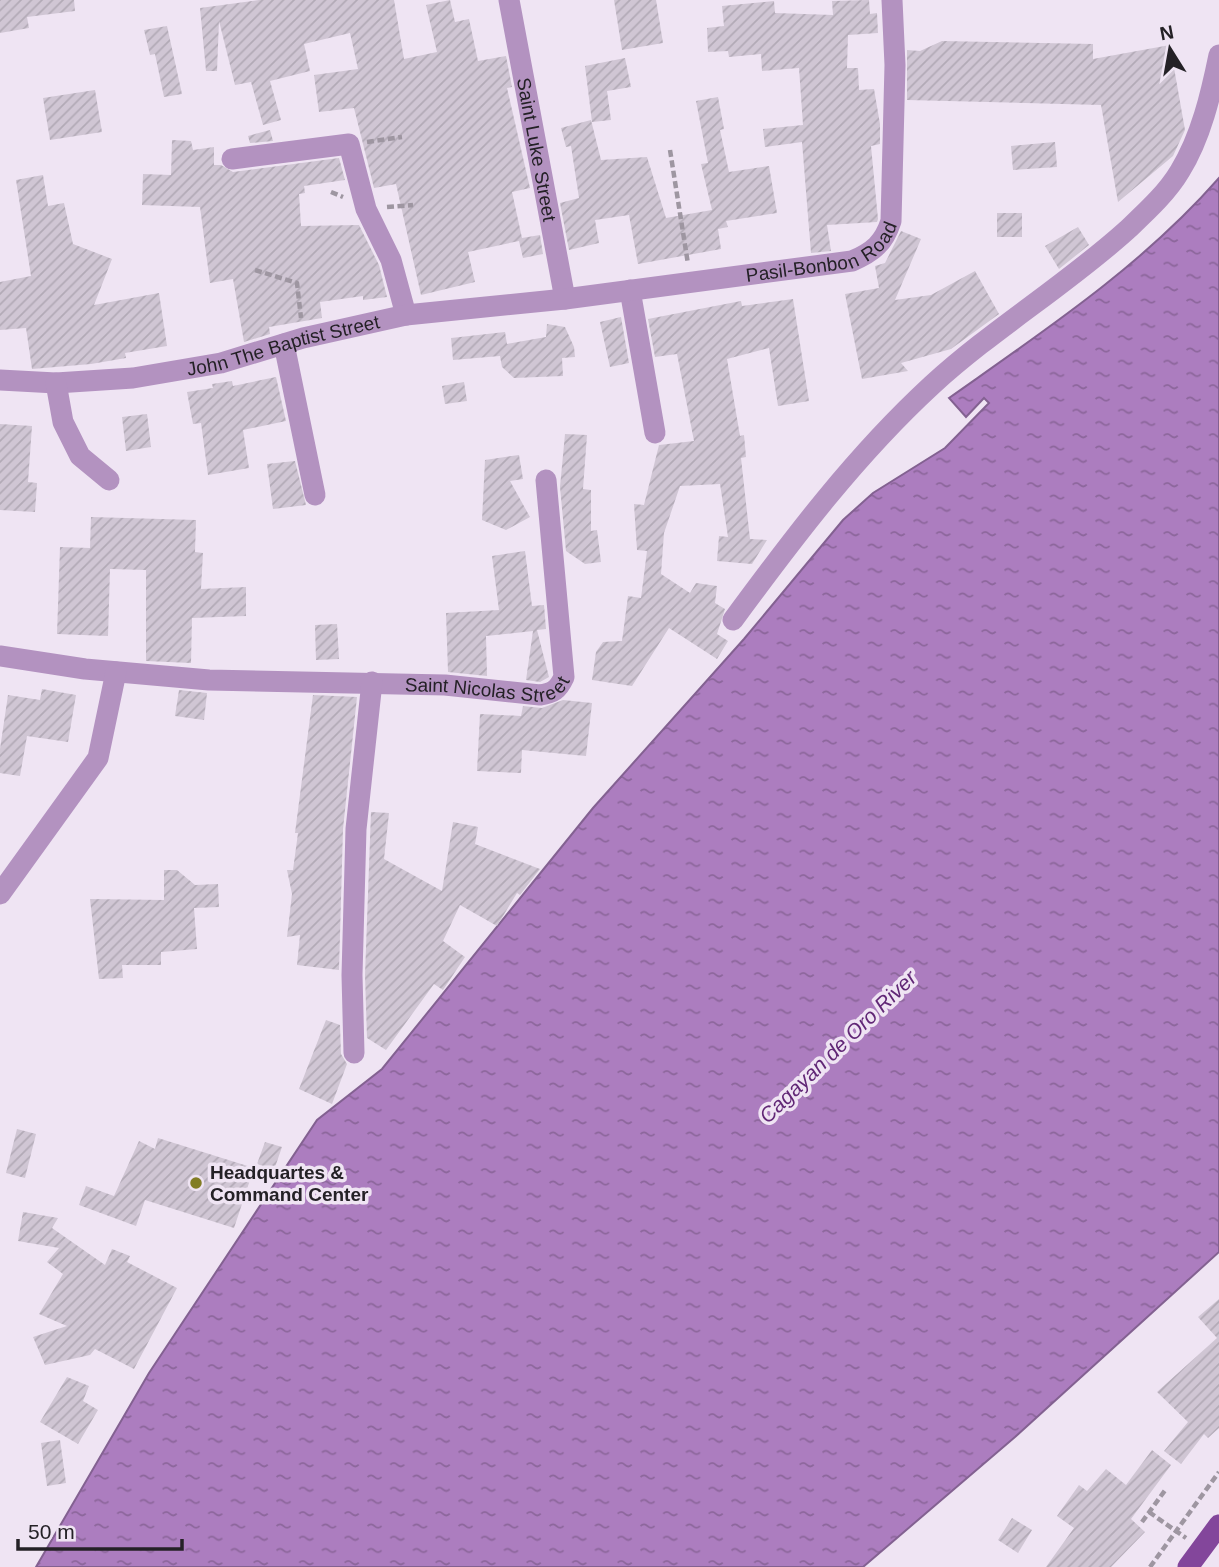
<svg xmlns="http://www.w3.org/2000/svg" width="1219" height="1567" font-family="Arial,sans-serif">
	<style>
		.water { fill: url(#water-ripples); stroke: #836191; stroke-width: 2 }
		.building { fill: url(#building-hatch) }
		.lines { fill: none; stroke-linecap: round; stroke-linejoin: round }
		.path { stroke: #9e96a1; stroke-width: 4.5; stroke-dasharray: 7 3.5; stroke-linecap: butt }
		.minor { stroke: #b392c0; stroke-width: 21 }
		.major { stroke: #83469b; stroke-width: 21 }
		.poi-dot { fill: #827d24; stroke: #efe4f3; stroke-width: 2.5 }
		.labels { text-anchor: middle; stroke-width: 7; stroke-linejoin: round; paint-order: stroke }
		.street-label { font-size: 19px; fill: #242126; stroke: #efe4f3 }
		.poi-label { font-size: 19px; font-weight: bold; fill: #242126; stroke: #efe4f3; text-anchor: start }
		.water-label { font-size: 21px; font-style: italic; fill: #612776; stroke: #efe4f3 }
	</style>
	<defs>
		<pattern id="water-ripples" width="26" height="14" patternUnits="userSpaceOnUse" patternTransform="scale(1.75)"><rect width="26" height="14" fill="#ac7dbf"/><path d="M2 4q2-2 4 0t4 0M15 11q2-2 4 0t4 0" fill="none" stroke="#8c669b"/></pattern>
		<pattern id="building-hatch" width="6" height="6" patternUnits="userSpaceOnUse" patternTransform="scale(1.75)"><rect width="6" height="6" fill="#d0c6d4"/><path d="M-1 1l2-2M0 6l6-6M5 7l2-2" fill="none" stroke="#b2aab6"/></pattern>
	</defs>
	<rect width="100%" height="100%" fill="#efe4f3"/>
	<path class="water" d="M1219,178v1074l-204,185 -152,130h-827l113,-194 168,-253 65,-51 211,-261 151,-169 99,-119 30,-27 72,-45 44,-45 -5,-5 -18,19 -17,-19c95,-67 193,-132 270,-220z"/>
	<g class="building">
		<path d="M0,0h74l1,11 -48,6 2,11 -29,5z"/>
		<path d="M259,0h135l10,59 33,-7 -11,-47 24,-5 5,22 14,-3 9,42 28,-5 6,31 -5,1 23,100 -18,4 10,46 18,-3 3,19 -20,4 -4,-17 -51,11 7,30 -54,13 -25,-111 -22,4 -20,-80 -35,4 -5,-37 44,-6 -8,-36 -46,11 6,27 -40,10 11,39 -18,5 -12,-43 -16,3 -16,-64 -2,50h-11l-6,-63z"/>
		<path d="M614,0h42l7,43 -41,7z"/>
		<path d="M869,0l1,14 7,-1 1,20 -30,2 -1,33h11l1,22 15,-1 6,35v20l-9,2 7,73 -1,3 -50,3 4,26 -20,2 -9,-111 -37,5 -2,-18 40,-4 -4,-57 -37,3 -1,-17 -32,3 -1,-6 -20,1 -1,-24 17,-2 -2,-20 52,-5 1,12 58,2 -1,-14z"/>
		<path d="M167,26l15,68 -18,3 -9,-43 -5,1 -6,-25z"/>
		<path d="M942,41l151,3v15l77,-14 15,85 -12,26 -55,46 -17,-97 -194,-5v-50l13,1z"/>
		<path d="M625,58l6,29 -24,4 4,29 -19,2 -7,-56z"/>
		<path d="M95,90l7,42 -52,8 -7,-42z"/>
		<path d="M718,97l6,32 -4,1 9,42 40,-6 8,47 -51,8 2,6 -10,2 3,20 -83,15 -9,-49 -34,5 4,23 -30,7 -9,-47 19,-5 -8,-52 -5,1 -5,-19 30,-8 10,40 46,-3 19,61 46,-8 -11,-46 7,-1 -12,-62z"/>
		<path d="M270,130l3,11 -23,2 -2,-7z"/>
		<path d="M172,140l19,1 2,9 21,-3v18h7l12,7 106,-14 6,22 -41,6 1,7 -6,1 2,32 58,-1 20,40 8,32 -24,3v-4l-43,6 2,16 -53,9 1,7 -26,8 -11,-63 -23,4 -10,-76 -58,-2 1,-31 28,1z"/>
		<path d="M1055,142l2,25 -44,3 -2,-24z"/>
		<path d="M43,175l5,31 16,-3 9,41 39,15 -18,46 65,-12 8,53 -42,7 1,5 -35,6 -59,5 -6,-41 -26,2v-48l31,-6 -15,-96z"/>
		<rect x="997" y="213" width="25" height="24"/>
		<path d="M1078,227l11,18 -30,24 -14,-23z"/>
		<path d="M901,231l20,8 -26,61 36,-5 44,-24 24,43 -48,35 -50,14 7,8 -46,8 -17,-85 34,-6 -4,-22 10,-3z"/>
		<path d="M793,299l16,102 -31,5 -9,-58 -42,11 13,77 4,-1 2,22 -5,1 9,81 17,1 -15,24 -35,-3 2,-25 9,1 -8,-53 -40,2 -16,47 -3,41 29,19 6,-10 21,3 -2,17 10,6 -8,25 11,7 -11,18 -48,-31 -37,58 -40,-6 4,-28 7,-10 19,-1 6,-45 13,2 6,-47 -10,-1 -3,-46 10,1 15,-60 35,-4 -17,-87 -22,3 -7,-38 93,-18 1,5z"/>
		<path d="M621,317l8,46 -19,4 -10,-45z"/>
		<path d="M547,324l18,3 9,20 1,10 -13,1 1,18 -49,2 -12,-11 -2,-11 -47,4 -2,-22 54,-6 2,12 39,-7z"/>
		<path d="M276,377l10,44 -43,9 6,38 -41,7 -7,-52 -8,1 -6,-32 26,-4 -1,-4 20,-3 1,5z"/>
		<path d="M464,382l3,19 -22,3 -3,-18z"/>
		<path d="M147,414l4,33 -25,4 -4,-34z"/>
		<path d="M0,424l32,2 -4,56 9,1 -2,29 -35,-2z"/>
		<path d="M565,434l22,1 -4,54 8,1v41l6,-1 4,32 -16,2 -19,-13 -6,-64z"/>
		<path d="M519,455l4,24 -13,2 20,36 -24,13 -24,-10 3,-60z"/>
		<path d="M295,461l11,44 -33,4 -6,-45z"/>
		<path d="M91,517l105,3 -1,32 8,1 -2,36 45,-2v29l-54,2 -1,45 -45,-2v-91l-36,-1 -2,67 -51,-2 3,-87 30,1z"/>
		<path d="M525,551l7,55 12,-1 2,24 -9,1 12,47 -9,5 -14,-2 7,-49 -47,5 1,40 -39,-4 -2,-59 53,-3 -7,-54z"/>
		<path d="M337,624l2,35 -23,1 -1,-35z"/>
		<path d="M42,689l34,6 -8,47 -41,-6 -7,40 -20,-3v-24l8,-54 32,5z"/>
		<path d="M179,690l28,3 -3,27 -29,-4z"/>
		<path d="M313,695l44,2 -14,132 -4,141 -42,-5 3,-30 -13,2 5,-43 -5,-24h6l5,-37h-3z"/>
		<path d="M563,700l29,3 -6,53 -64,-6 -1,23 -44,-2 3,-57 41,2 2,-10 19,2z"/>
		<path d="M371,812l18,1 -5,46 58,32 11,-69 25,5 -3,17 65,25 -20,26 -3,-2 -20,33 -37,-21 -17,36 22,16 -22,33 -9,-6 -48,66 -19,-12 -2,-63z"/>
		<path d="M164,870h13l18,15 23,-1 1,23 -25,1 3,41 -36,3v13h-39l1,13 -24,1 -9,-80 74,1z"/>
		<path d="M326,1020l14,5 1,29 6,10 -15,40 -33,-15z"/>
		<path d="M17,1129l19,5 -11,44 -19,-5z"/>
		<path d="M158,1138l96,30 -20,60 -89,-28 -9,26 -57,-21 7,-19 28,10 25,-55 16,8z"/>
		<path d="M265,1142l17,5 -8,23 -17,-6z"/>
		<path d="M23,1212l35,6 -6,10 53,37 7,-16 18,7 -3,6 50,26 -43,81 -39,-20 -5,6 -45,10 -12,-28 34,-11 -28,-12 24,-40 -16,-12 12,-14 -41,-7z"/>
		<path d="M1219,1299v129l-11,10 -4,-4 -23,30 -17,-13 24,-29 -31,-30 60,-54 -19,-21z"/>
		<path d="M67,1377l22,9 -6,15 15,9 -20,34 -38,-22z"/>
		<path d="M60,1440l6,43 -19,3 -6,-43z"/>
		<path d="M1152,1450l19,15 -40,54 14,13 -34,35h-65l28,-39 -17,-12 22,-31 8,6 19,-22 20,16z"/>
		<path d="M1012,1518l20,12 -14,23 -20,-13z"/>
	</g>
	<g class="lines">
		<g class="path">
			<path d="M367,142l35,-5"/>
			<path d="M670,150l18,114"/>
			<path d="M331,192l12,5"/>
			<path d="M387,207l26,-2"/>
			<path d="M255,270l42,13 4,35"/>
			<path d="M1149,1512l37,26"/>
			<path d="M1142,1522l24,-33"/>
			<path d="M1150,1567l69,-95"/>
		</g>
		<g class="minor">
			<path id="s1" d="M509,0l56,299"/>
			<path d="M232,159l117,-15 17,65 25,51 15,55"/>
			<path d="M630,290l25,143"/>
			<path d="M284,344l31,151"/>
			<path id="s2" d="M0,380l56,3 77,-5 88,-15 82,-25 103,-23 159,-16 287,-38c21,-9 32,-18 39,-40l4,-156 -3,-65"/>
			<path d="M56,383l7,39 17,34 29,24"/>
			<path d="M733,620c61,-83 123,-165 199,-235 61,-56 133,-99 195,-155 19,-18 40,-37 53,-59 21,-34 31,-77 39,-116"/>
			<path id="s3" d="M0,656l85,13 124,11 236,5 95,10c13,-2 18,-5 24,-18l-18,-197"/>
			<path d="M0,894l98,-136 18,-86"/>
			<path d="M354,1053l-2,-78 4,-146 16,-147"/>
		</g>
		<path class="major" d="M1188,1567l31,-42"/>
	</g>
	<circle class="poi-dot" cx="196" cy="1183" r="7"/>
	<g class="labels">
		<g class="street-label">
			<text dy="7" stroke="none"><textPath href="#s1" startOffset="152">Saint Luke Street</textPath></text>
			<text dy="7" stroke="none"><textPath href="#s2" startOffset="838">Pasil-Bonbon Road</textPath></text>
			<text dy="7" stroke="none"><textPath href="#s2" startOffset="287">John The Baptist Street</textPath></text>
			<text dy="7" stroke="none"><textPath href="#s3" startOffset="490">Saint Nicolas Street</textPath></text>
		</g>
		<g class="poi-label">
			<text x="210" y="1179">Headquartes &amp;<tspan x="210" dy="22">Command Center</tspan></text>
		</g>
		<g class="water-label">
			<text transform="translate(838 1047) rotate(-44)" y="7">Cagayan de Oro River</text>
		</g>
	</g>
	<g transform="translate(1170 49) rotate(349)" stroke="#efe4f3" stroke-width="5" paint-order="stroke">
	<path d="M0-5L12 26L0 18L-12 26Z" fill="#242126"/>
	<text y="-10" font-size="19" font-weight="bold" text-anchor="middle" fill="#242126">N</text>
	</g>
	<path d="M18 1539v10h164v-10" fill="none" stroke="#242126" stroke-width="3.5"/>
	<text x="28" y="1539" font-size="21" fill="#242126" stroke="#efe4f3" stroke-width="5" paint-order="stroke">50 m</text>
</svg>
